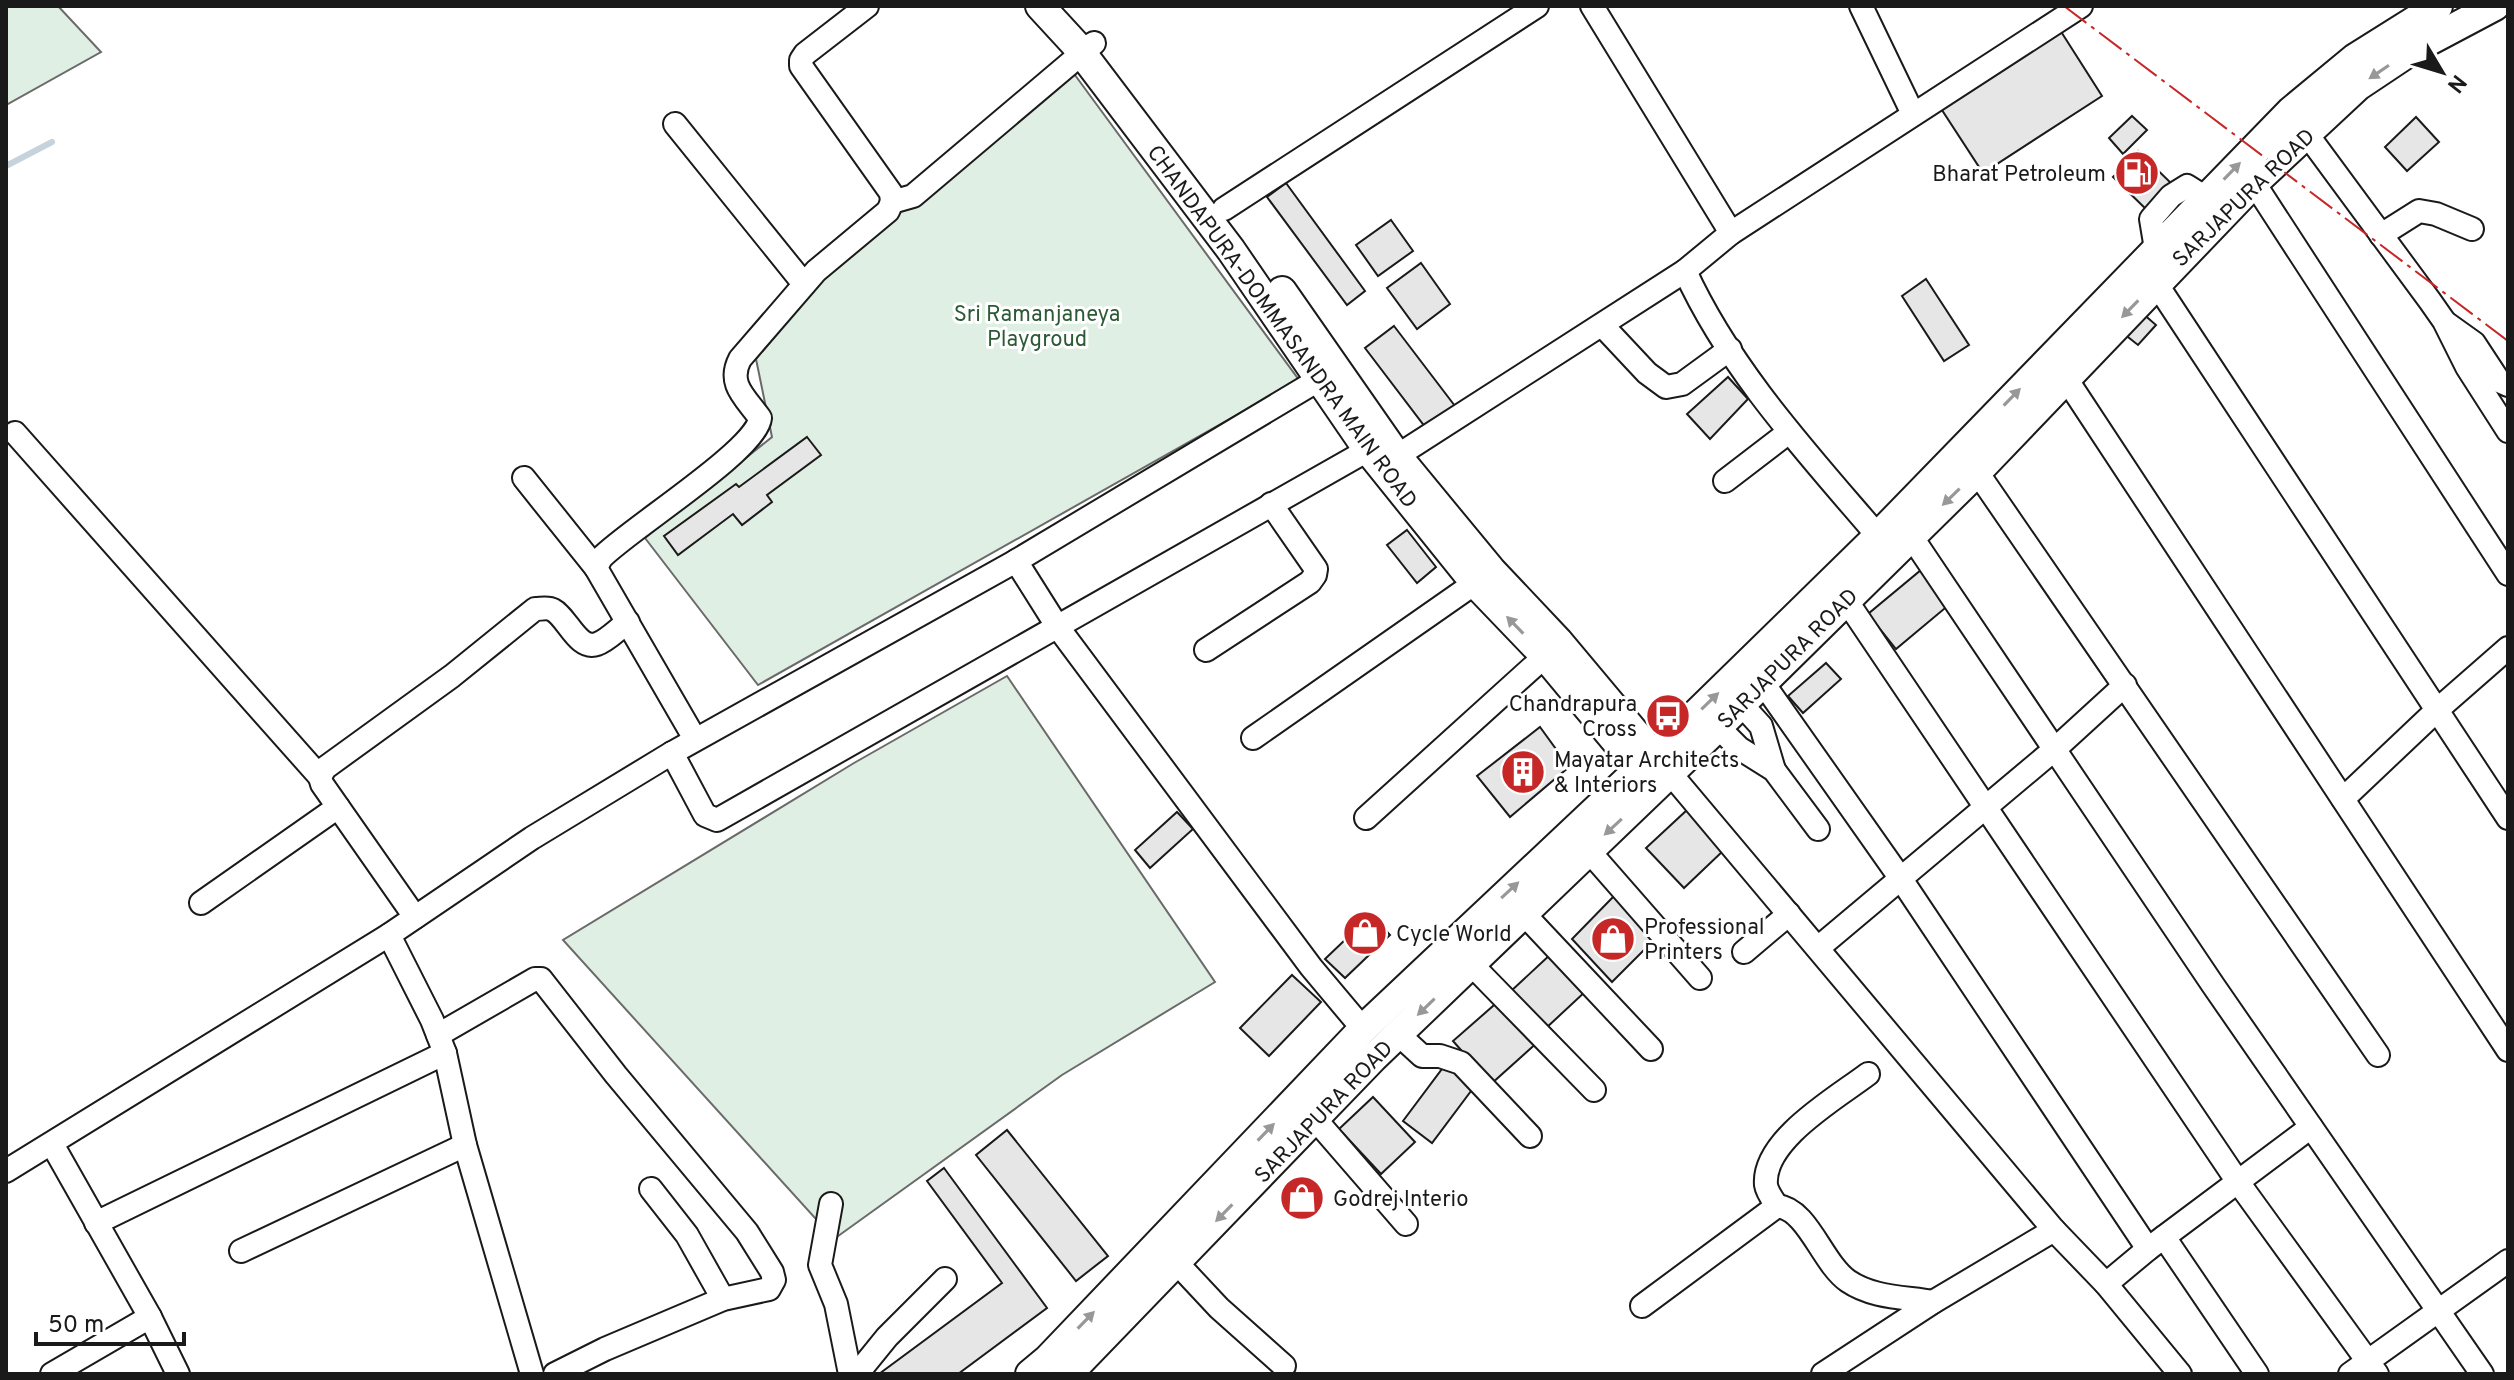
<svg xmlns="http://www.w3.org/2000/svg" width="2514" height="1380" font-family="Overpass,sans-serif">
	<style>
		.green { fill: #e0efe3; stroke: #6a6a6a; stroke-width: 2 }
		.lines { fill: none; stroke-linecap: round; stroke-linejoin: round }
		.stream { stroke: #c6d2dc; stroke-width: 6 }
		.building { fill: #e6e6e6; stroke: #1a1a1a; stroke-width: 2 }
		.minor-casing { stroke: #1a1a1a; stroke-width: 26 }
		.major-casing { stroke: #1a1a1a; stroke-width: 32 }
		.minor { stroke: #fff; stroke-width: 22 }
		.major { stroke: #fff; stroke-width: 28 }
		.power { stroke: #c62828; stroke-width: 2; stroke-dasharray: 28 6 4 6; stroke-linecap: butt }
		.oneway { fill: #989898 }
		.labels { text-anchor: middle; stroke-width: 6; stroke-linejoin: round; paint-order: stroke }
		.poi-label { font-size: 22px; fill: #1a1a1a; stroke: #fff; text-anchor: start }
		.street-label { font-size: 22px; fill: #1a1a1a; stroke: #fff }
		.park-label { font-size: 22px; fill: #2b5a34; stroke: #fff }
	</style>
	<rect width="100%" height="100%" fill="#fff"/>
	<g class="green">
		<path d="M6,6h52l43,46 -95,53z"/>
		<path d="M1072,71l227,309 -541,305 -113,-147 127,-101 -16,-78 78,-95z"/>
		<path d="M1007,676l208,306 -153,93 -228,164 -271,-299 291,-177z"/>
	</g>
	<g class="lines">
		<path class="stream" d="M6,166l46,-24"/>
	</g>
	<g class="building">
		<path d="M2060,30l42,66 -119,77 -43,-66z"/>
		<path d="M2132,116l15,14 -24,24 -14,-16z"/>
		<path d="M2416,117l23,25 -32,29 -22,-24z"/>
		<path d="M2138,151l36,35 -25,26 -36,-35z"/>
		<path d="M1286,183l79,108 -18,14 -80,-108z"/>
		<path d="M1391,220l22,31 -35,25 -22,-31z"/>
		<path d="M1421,263l29,41 -33,25 -30,-41z"/>
		<path d="M1926,279l43,66 -25,16 -42,-65z"/>
		<path d="M2141,312l15,13 -18,20 -15,-12z"/>
		<path d="M1394,326l64,84 -29,22 -64,-84z"/>
		<path d="M1728,377l20,22 -38,40 -23,-25z"/>
		<path d="M807,437l14,18 -54,40 5,7 -30,23 -9,-11 -55,41 -14,-19 72,-52 3,3z"/>
		<path d="M1407,530l29,37 -19,16 -30,-38z"/>
		<path d="M1921,570l29,34 -54,45 -28,-35z"/>
		<path d="M1826,663l15,16 -38,34 -15,-17z"/>
		<path d="M1540,727l29,40 -59,50 -33,-41z"/>
		<path d="M1687,810l37,40 -40,38 -38,-40z"/>
		<path d="M1177,812l16,17 -43,39 -15,-18z"/>
		<path d="M1614,896l40,44 -42,42 -40,-43z"/>
		<path d="M1371,915l19,20 -45,43 -20,-19z"/>
		<path d="M1552,953l35,37 -42,39 -35,-37z"/>
		<path d="M1292,975l29,27 -52,54 -29,-28z"/>
		<path d="M1501,999l38,42 -48,43 -38,-43z"/>
		<path d="M1448,1061l29,22 -45,60 -29,-22z"/>
		<path d="M1373,1097l42,45 -34,32 -42,-45z"/>
		<path d="M1007,1130l101,126 -32,25 -100,-126z"/>
		<path d="M944,1168l103,140 -89,66h-79l123,-91 -75,-102z"/>
	</g>
	<g class="lines">
		<g class="minor-casing">
			<g id="minor">
				<path d="M867,6l-62,48 -4,6v6l90,127 1,9"/>
				<path d="M1592,6l139,227"/>
				<path d="M1861,6l52,108"/>
				<path d="M2298,122l132,179 14,20 23,46 41,64"/>
				<path d="M675,124l129,160"/>
				<path d="M2254,183l254,391"/>
				<path d="M1224,209l313,-203"/>
				<path d="M2381,235l38,-24 17,3 36,15"/>
				<path d="M2156,249l-5,-30 20,-23 16,-10 19,12"/>
				<path d="M1685,271c45,99 123,183 193,265"/>
				<path d="M2148,271l360,547"/>
				<path d="M2446,323l28,20 25,38 9,4"/>
				<path d="M1602,325l45,48 19,14 16,-3 48,-35"/>
				<path d="M2065,377l443,673"/>
				<path d="M15,433l305,344"/>
				<path d="M1397,456l288,-185 46,-38 350,-227"/>
				<path d="M1977,472l401,583"/>
				<path d="M524,478l72,90"/>
				<path d="M1725,481l64,-49"/>
				<path d="M1911,536l302,449 269,389"/>
				<path d="M1016,561l41,65 254,341 52,62"/>
				<path d="M1846,600l392,582 139,192"/>
				<path d="M1206,650l104,-68 5,-7 1,-6 -45,-65"/>
				<path d="M1763,683l138,196 247,370"/>
				<path d="M1741,704l20,22 13,44"/>
				<path d="M1718,727l21,21 35,22 44,59"/>
				<path d="M1253,738l222,-155"/>
				<path d="M695,739l-99,-171 5,-10c28,-29 156,-108 159,-140 -15,-21 -33,-34 -20,-59l76,-88 72,-60 4,-9 21,-6 181,-153"/>
				<path d="M672,753l33,62 12,5 651,-370"/>
				<path d="M1670,773l384,457 52,54 74,90"/>
				<path d="M2343,799l93,-88 72,-63"/>
				<path d="M1366,818l179,-162"/>
				<path d="M1588,850l112,128"/>
				<path d="M201,903l137,-96"/>
				<path d="M1523,913l128,136"/>
				<path d="M415,917l-93,-133 -2,-7 5,-9 127,-92 83,-67c6,0 13,-2 18,1 14,7 25,41 44,34 10,-3 22,-16 31,-22"/>
				<path d="M389,935l43,85 13,33 20,92 67,229"/>
				<path d="M1818,948l237,-199 70,-64"/>
				<path d="M1744,952l45,-38"/>
				<path d="M1471,964l123,126"/>
				<path d="M1398,1034l24,22h18l21,7 69,73"/>
				<path d="M438,1035l97,-56h6l75,96 131,157 25,40 2,8 -5,9 -46,10 -118,50 -50,25"/>
				<path d="M1315,1119l91,105"/>
				<path d="M52,1144l98,173 28,57"/>
				<path d="M6,1171l383,-236 143,-97 140,-85 344,-192 304,-182"/>
				<path d="M651,1189l36,46 36,64"/>
				<path d="M831,1204l-11,61 16,39 14,70"/>
				<path d="M1777,1206c-4,-6 -10,-14 -11,-21 -4,-45 72,-88 102,-111"/>
				<path d="M96,1223l349,-170"/>
				<path d="M2164,1237l93,137"/>
				<path d="M241,1251l224,-106"/>
				<path d="M1176,1262l43,46 65,58"/>
				<path d="M2106,1284l42,-35 163,-122"/>
				<path d="M1642,1306l135,-100c31,3 45,57 71,75 25,17 56,16 85,21"/>
				<path d="M52,1374l98,-57"/>
				<path d="M857,1374l30,-37 58,-58"/>
				<path d="M1823,1374l110,-72 121,-72"/>
				<path d="M2350,1374l158,-113"/>
			</g>
		</g>
		<g class="major-casing">
			<g id="major">
				<path d="M1040,6l35,38 156,206 137,200 107,133 70,73 104,125"/>
				<path d="M1282,291l115,165 94,114 67,71 108,129"/>
				<path d="M1030,1374l18,-15 315,-330 291,-274 224,-219 413,-425 64,-53 83,-52"/>
				<path d="M1068,1374l305,-316 345,-331 259,-255 277,-289 104,-97 54,-36 83,-44"/>
			</g>
		</g>
		<use href="#minor" class="minor"/>
		<use href="#major" class="major"/>
		<path class="power" d="M2064,6l444,335"/>
	</g>
	<defs><path id="oneway-solid" d="M-6-.8H1V-3.2L6.5 0L1 3.2V.8H-6Z" transform="scale(2)"/></defs>
	<g class="oneway">
		<use href="#oneway-solid" transform="translate(2379 72) rotate(146)"/>
		<use href="#oneway-solid" transform="translate(2232 171) rotate(-46)"/>
		<use href="#oneway-solid" transform="translate(2130 309) rotate(134)"/>
		<use href="#oneway-solid" transform="translate(2012 397) rotate(-46)"/>
		<use href="#oneway-solid" transform="translate(1951 497) rotate(136)"/>
		<use href="#oneway-solid" transform="translate(1515 625) rotate(-134)"/>
		<use href="#oneway-solid" transform="translate(1710 701) rotate(-44)"/>
		<use href="#oneway-solid" transform="translate(1613 827) rotate(137)"/>
		<use href="#oneway-solid" transform="translate(1510 890) rotate(-43)"/>
		<use href="#oneway-solid" transform="translate(1426 1007) rotate(136)"/>
		<use href="#oneway-solid" transform="translate(1266 1132) rotate(-46)"/>
		<use href="#oneway-solid" transform="translate(1224 1213) rotate(134)"/>
		<use href="#oneway-solid" transform="translate(1086 1320) rotate(-46)"/>
	</g>
	<defs>
		<g id="fuel-disc" transform="scale(2.3)"><circle r="9.5" fill="#c62828" stroke="#fff"/><path d="M-5.5-6h7V0h2V4h1.3V-2.5L3-4.5l.8-.8L6-3V5H2.5V1h-1V6h-7ZM-4.2-4.7v3.2H.2V-4.7Z" fill="#fff"/></g>
		<g id="bus-disc" transform="scale(2.3)"><circle r="9.5" fill="#c62828" stroke="#fff"/><path d="M-5-6H5V4H4V6H2V4H-2V6H-4V4H-5ZM-3.5-4V0h7V-4ZM-3.5 1.2v1.5H-2V1.2ZM2 1.2v1.5H3.5V1.2Z" fill="#fff"/></g>
		<g id="building-disc" transform="scale(2.3)"><circle r="9.5" fill="#c62828" stroke="#fff"/><path d="M-4-6H4V6H1V3H-1V6H-4ZM-2.5-4.3h1.7v1.8h-1.7ZM.8-4.3h1.7v1.8H.8ZM-2.5-1h1.7V.8h-1.7ZM.8-1h1.7V.8H.8Z" fill="#fff"/></g>
		<g id="shop-disc" transform="scale(2.3)"><circle r="9.5" fill="#c62828" stroke="#fff"/><path d="M-5-2.5h2.3a2.7 3.5 0 0 1 5.4 0H5L5.5 6h-11ZM-1.5-2.5h3a1.5 2.3 0 0 0-3 0Z" fill="#fff"/></g>
	</defs>
	<g fill-rule="evenodd">
		<use href="#fuel-disc" x="2137" y="173"/>
		<use href="#bus-disc" x="1668" y="716"/>
		<use href="#building-disc" x="1523" y="772"/>
		<use href="#shop-disc" x="1365" y="933"/>
		<use href="#shop-disc" x="1613" y="939"/>
		<use href="#shop-disc" x="1302" y="1198"/>
	</g>
	<g class="labels">
		<g class="poi-label">
			<text x="2106" y="181" text-anchor="end">Bharat Petroleum</text>
			<text x="1637" y="711" text-anchor="end">Chandrapura<tspan x="1637" dy="25">Cross</tspan></text>
			<text x="1554" y="767">Mayatar Architects<tspan x="1554" dy="25">&amp; Interiors</tspan></text>
			<text x="1644" y="934">Professional<tspan x="1644" dy="25">Printers</tspan></text>
			<text x="1396" y="941">Cycle World</text>
			<text x="1333" y="1206">Godrej Interio</text>
		</g>
		<g class="street-label">
			<text transform="translate(2243 197) rotate(-44)" y="8">SARJAPURA ROAD</text>
			<text transform="translate(1283 326) rotate(54)" y="8">CHANDAPURA-DOMMASANDRA MAIN ROAD</text>
			<text transform="translate(1787 658) rotate(-45)" y="8">SARJAPURA ROAD</text>
			<text transform="translate(1323 1111) rotate(-46)" y="8">SARJAPURA ROAD</text>
		</g>
		<g class="park-label">
			<text x="1037" y="321">Sri Ramanjaneya<tspan x="1037" dy="25">Playgroud</tspan></text>
		</g>
	</g>
	<rect width="2514" height="1380" fill="none" stroke="#1a1a1a" stroke-width="16"/>
	<g transform="translate(2442 72) rotate(128)" stroke="#ffffff" stroke-width="6" paint-order="stroke">
	<path d="M0-6L14 30L0 20L-14 30Z" fill="#1a1a1a"/>
	<text y="-12" font-size="22" font-weight="bold" text-anchor="middle" fill="#1a1a1a">N</text>
	</g>
	<path d="M36 1332v12h148v-12" fill="none" stroke="#1a1a1a" stroke-width="4"/>
	<text x="48" y="1332" font-size="24" fill="#1a1a1a" stroke="#ffffff" stroke-width="6" paint-order="stroke">50 m</text>
</svg>
